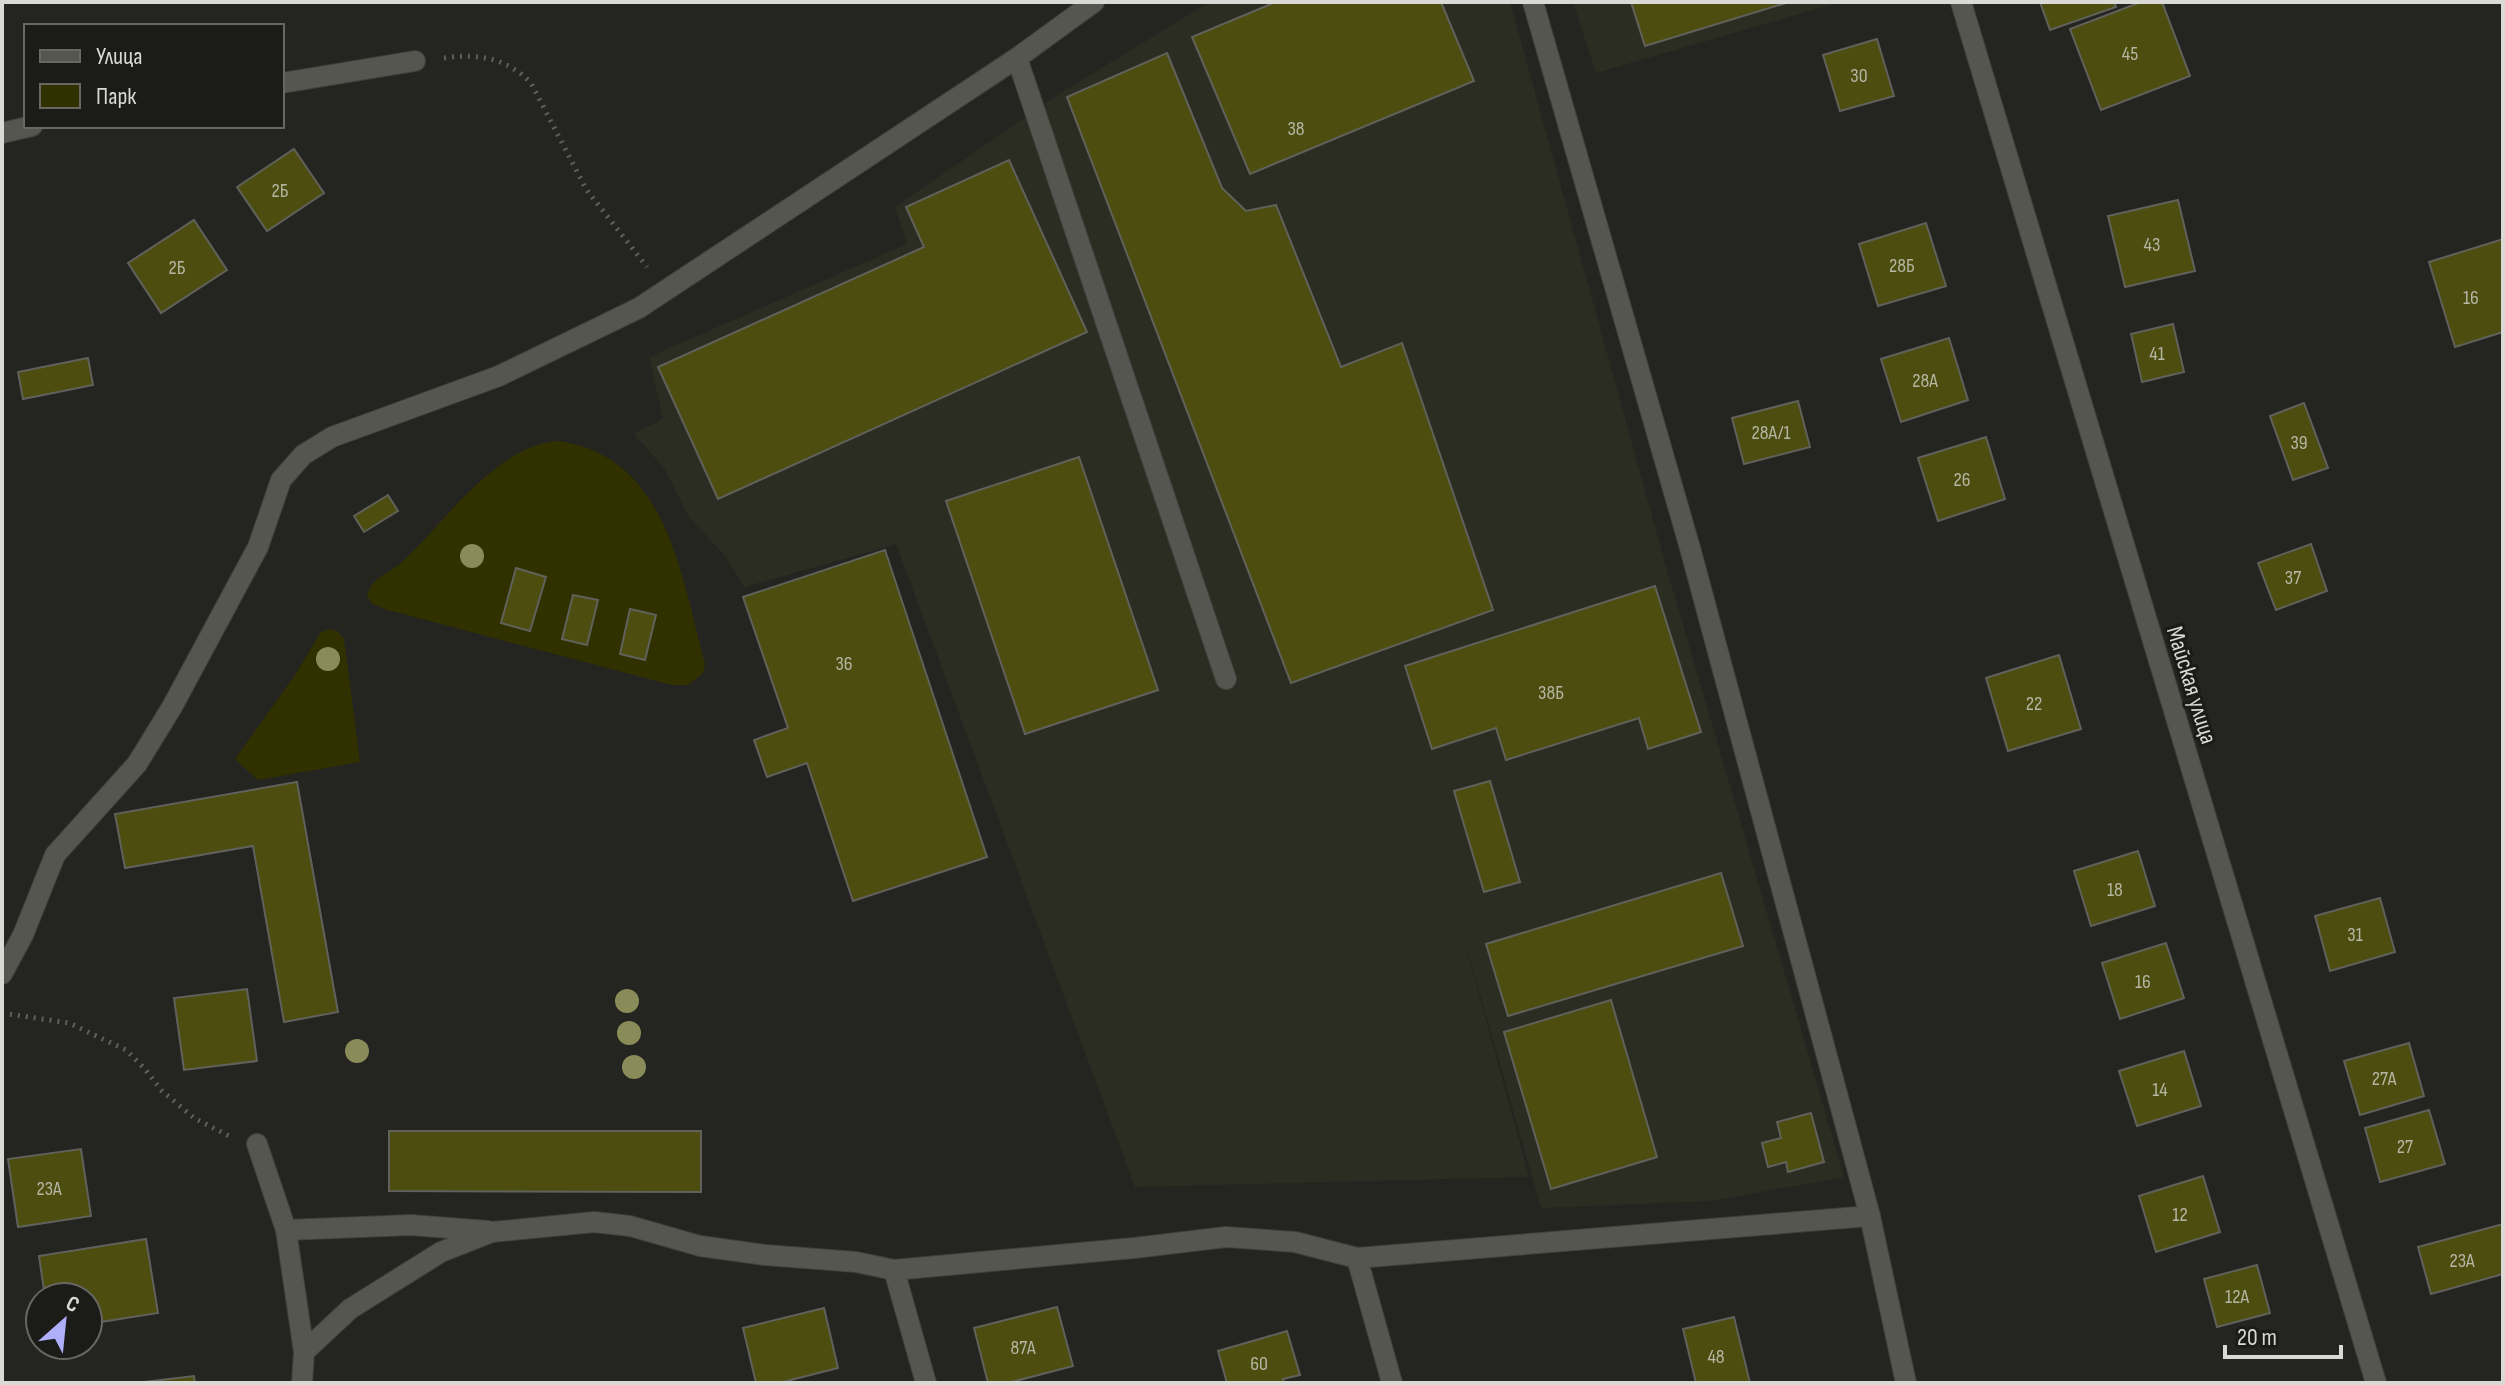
<svg xmlns="http://www.w3.org/2000/svg" width="2505" height="1385" font-family="'Sofia Sans Condensed',sans-serif">
	<style>
		.built { fill: #2c2d22 }
		.green { fill: #313100 }
		.building { fill: #4c4d0f; stroke: #61615c; stroke-width: 2 }
		.lines { fill: none; stroke-linecap: round; stroke-linejoin: round }
		.minor-casing { stroke: #3f3f3b; stroke-width: 22 }
		.path { stroke: #5f605c; stroke-width: 5; stroke-dasharray: 2 6; stroke-linecap: butt }
		.minor { stroke: #555650; stroke-width: 20 }
		.tree { fill: #898b58 }
		.labels { text-anchor: middle; stroke-width: 6; stroke-linejoin: round; paint-order: stroke }
		.number-label { font-size: 20px; fill: #b6b6a4 }
		.street-label { font-size: 24px; fill: #d9d9d6; stroke: #1b1b17 }
	</style>
	<rect width="100%" height="100%" fill="#242520"/>
	<g class="built">
		<path d="M1210,2h300l155,561 179,614 -133,24 -170,7 -89,-312 77,281 -394,10 -239,-643 -152,43 -18,-30 -37,-40 -24,-48 -31,-35 29,-15 -14,-62 258,-113 -12,-37 167,-115z"/>
		<path d="M1573,2h267l-244,71z"/>
	</g>
	<g class="green">
		<path d="M559,441c109,16 122,135 146,223l-2,9 -15,12h-16l-284,-75 -15,-6 -6,-8c5,-19 20,-21 34,-33 43,-39 95,-119 158,-122z"/>
		<path d="M329,629l8,2 7,8 16,123 -102,18 -23,-21 60,-84 26,-43z"/>
	</g>
	<g class="building">
		<path d="M1276,2h165l33,79 -224,93 -58,-137z"/>
		<path d="M1631,2h158l-144,44z"/>
		<path d="M2040,2h74l2,5 -66,23z"/>
		<path d="M2141,2h21l28,74 -89,34 -31,-81z"/>
		<path d="M1877,39l17,57 -54,15 -17,-56z"/>
		<path d="M1167,53l55,135 24,23 30,-6 65,162 61,-24 91,267 -202,73 -224,-586z"/>
		<path d="M294,149l30,44 -57,38 -30,-44z"/>
		<path d="M1009,160l78,172 -369,167 -60,-132 266,-120 -18,-40z"/>
		<path d="M2178,200l17,71 -70,16 -17,-71z"/>
		<path d="M194,220l33,50 -66,43 -33,-50z"/>
		<path d="M1926,223l20,63 -68,20 -19,-62z"/>
		<path d="M2503,239v93l-48,15 -26,-85z"/>
		<path d="M2173,324l11,48 -42,10 -11,-48z"/>
		<path d="M1949,338l19,62 -67,22 -20,-63z"/>
		<path d="M88,358l5,27 -70,14 -5,-27z"/>
		<path d="M1798,401l12,46 -66,17 -12,-46z"/>
		<path d="M2304,403l24,65 -35,12 -23,-64z"/>
		<path d="M1986,437l19,62 -67,22 -20,-63z"/>
		<path d="M1079,457l79,233 -133,44 -79,-233z"/>
		<path d="M388,495l10,16 -34,21 -10,-16z"/>
		<path d="M2311,544l16,47 -51,19 -18,-47z"/>
		<path d="M885,550l102,307 -134,44 -46,-138 -40,14 -13,-37 34,-12 -45,-131z"/>
		<path d="M516,568l30,9 -16,54 -29,-8z"/>
		<path d="M1655,586l46,146 -53,17 -9,-31 -133,42 -10,-32 -64,21 -27,-83z"/>
		<path d="M573,595l25,5 -11,45 -25,-6z"/>
		<path d="M630,609l26,6 -11,45 -25,-6z"/>
		<path d="M2059,655l22,74 -73,22 -22,-73z"/>
		<path d="M1490,781l30,101 -36,10 -30,-101z"/>
		<path d="M297,782l41,230 -54,10 -31,-176 -128,22 -10,-54z"/>
		<path d="M2138,851l17,55 -64,20 -17,-55z"/>
		<path d="M1721,873l22,73 -235,70 -22,-72z"/>
		<path d="M2380,898l15,54 -65,19 -15,-55z"/>
		<path d="M2166,943l18,55 -64,21 -18,-56z"/>
		<path d="M247,989l10,72 -73,9 -10,-72z"/>
		<path d="M1611,1000l46,157 -106,32 -47,-157z"/>
		<path d="M2409,1043l15,53 -64,19 -16,-54z"/>
		<path d="M2184,1051l17,55 -64,20 -18,-55z"/>
		<path d="M2429,1110l16,54 -65,18 -15,-54z"/>
		<path d="M1811,1113l13,49 -36,10 -2,-10 -18,5 -6,-24 19,-5 -4,-16z"/>
		<path d="M389,1131h312v61l-312,-1z"/>
		<path d="M81,1149l10,67 -73,11 -10,-68z"/>
		<path d="M2203,1176l17,56 -64,20 -17,-56z"/>
		<path d="M2503,1224v50l-72,20 -13,-47z"/>
		<path d="M146,1239l12,74 -70,11v-27h-43l-6,-41z"/>
		<path d="M2257,1265l13,48 -53,14 -13,-48z"/>
		<path d="M1057,1307l16,59 -65,17h-20l-14,-55z"/>
		<path d="M824,1308l14,60 -59,15h-23l-13,-55z"/>
		<path d="M1734,1317l16,66h-54l-13,-54z"/>
		<path d="M1287,1331l13,44 -17,4 1,4h-57l-9,-32z"/>
		<path d="M194,1376l1,7h-60z"/>
	</g>
	<g class="lines">
		<g class="minor-casing">
			<g id="minor">
				<path d="M1533,2l157,546 180,668 36,167"/>
				<path d="M1961,2l415,1381"/>
				<path d="M1017,58l209,621"/>
				<path d="M282,83l133,-22"/>
				<path d="M2,133l30,-7"/>
				<path d="M2,974l21,-39 32,-80 82,-91 35,-57 86,-160 23,-67 22,-25 29,-18 167,-61 140,-68 378,-250 77,-56"/>
				<path d="M257,1144l29,86 18,122 -2,31"/>
				<path d="M286,1230l125,-5 77,6"/>
				<path d="M1357,1258l35,125"/>
				<path d="M894,1270l32,113"/>
				<path d="M304,1352l46,-43 91,-57 51,-20 102,-10 36,4 70,20 65,9 91,7 38,8 240,-22 92,-11 69,5 62,16 513,-42"/>
			</g>
		</g>
		<g class="path">
			<path d="M444,58c34,-5 63,0 87,25l55,106 61,78"/>
			<path d="M2,1013l67,10 57,27 19,19 17,22 32,27 35,18"/>
		</g>
		<use href="#minor" class="minor"/>
	</g>
	<g class="tree">
		<circle cx="472" cy="556" r="12"/>
		<circle cx="328" cy="659" r="12"/>
		<circle cx="627" cy="1001" r="12"/>
		<circle cx="629" cy="1033" r="12"/>
		<circle cx="357" cy="1051" r="12"/>
		<circle cx="634" cy="1067" r="12"/>
	</g>
	<g class="labels">
		<g class="number-label">
			<text x="2130" y="60">45</text>
			<text x="1859" y="82">30</text>
			<text x="1296" y="135">38</text>
			<text x="280" y="197">2Б</text>
			<text x="2152" y="251">43</text>
			<text x="1902" y="272">28Б</text>
			<text x="177" y="274">2Б</text>
			<text x="2471" y="304">16</text>
			<text x="2157" y="360">41</text>
			<text x="1925" y="387">28А</text>
			<text x="1771" y="439">28А/1</text>
			<text x="2299" y="449">39</text>
			<text x="1962" y="486">26</text>
			<text x="2293" y="584">37</text>
			<text x="844" y="670">36</text>
			<text x="1551" y="699">38Б</text>
			<text x="2034" y="710">22</text>
			<text x="2115" y="896">18</text>
			<text x="2355" y="941">31</text>
			<text x="2143" y="988">16</text>
			<text x="2384" y="1085">27А</text>
			<text x="2160" y="1096">14</text>
			<text x="2405" y="1153">27</text>
			<text x="49" y="1195">23А</text>
			<text x="2180" y="1221">12</text>
			<text x="2462" y="1267">23А</text>
			<text x="2237" y="1303">12А</text>
			<text x="1023" y="1354">87А</text>
			<text x="1716" y="1363">48</text>
			<text x="1259" y="1370">60</text>
		</g>
		<g class="street-label">
			<text transform="translate(2192 685) rotate(73)" y="8">Майская улица</text>
		</g>
	</g>
	<rect width="2505" height="1385" fill="none" stroke="#d9d9d6" stroke-width="8"/>
	<rect x="24" y="24" width="260" height="104" fill="#1b1b17" stroke="#676763" stroke-width="2"/>
	<rect x="40" y="50" width="40" height="12" fill="#555650" stroke="#676763" stroke-width="2"/>
	<text x="96" y="64" font-size="24" fill="#d9d9d6">Улица</text>
	<rect x="40" y="84" width="40" height="24" fill="#313100" stroke="#676763" stroke-width="2"/>
	<text x="96" y="104" font-size="24" fill="#d9d9d6">Парк</text>
	<g transform="translate(64 1321) rotate(27)"><circle r="38" fill="#1b1b17" stroke="#676763" stroke-width="2"/>
	<path d="M0-6L14 30L0 20L-14 30Z" fill="#aeaefa"/>
	<text y="-12" font-size="22" font-weight="bold" text-anchor="middle" fill="#d9d9d6">С</text>
	</g>
	<path d="M2225 1345v12h116v-12" fill="none" stroke="#d9d9d6" stroke-width="4"/>
	<text x="2237" y="1345" font-size="24" fill="#d9d9d6" stroke="#1b1b17" stroke-width="6" paint-order="stroke">20 m</text>
</svg>
